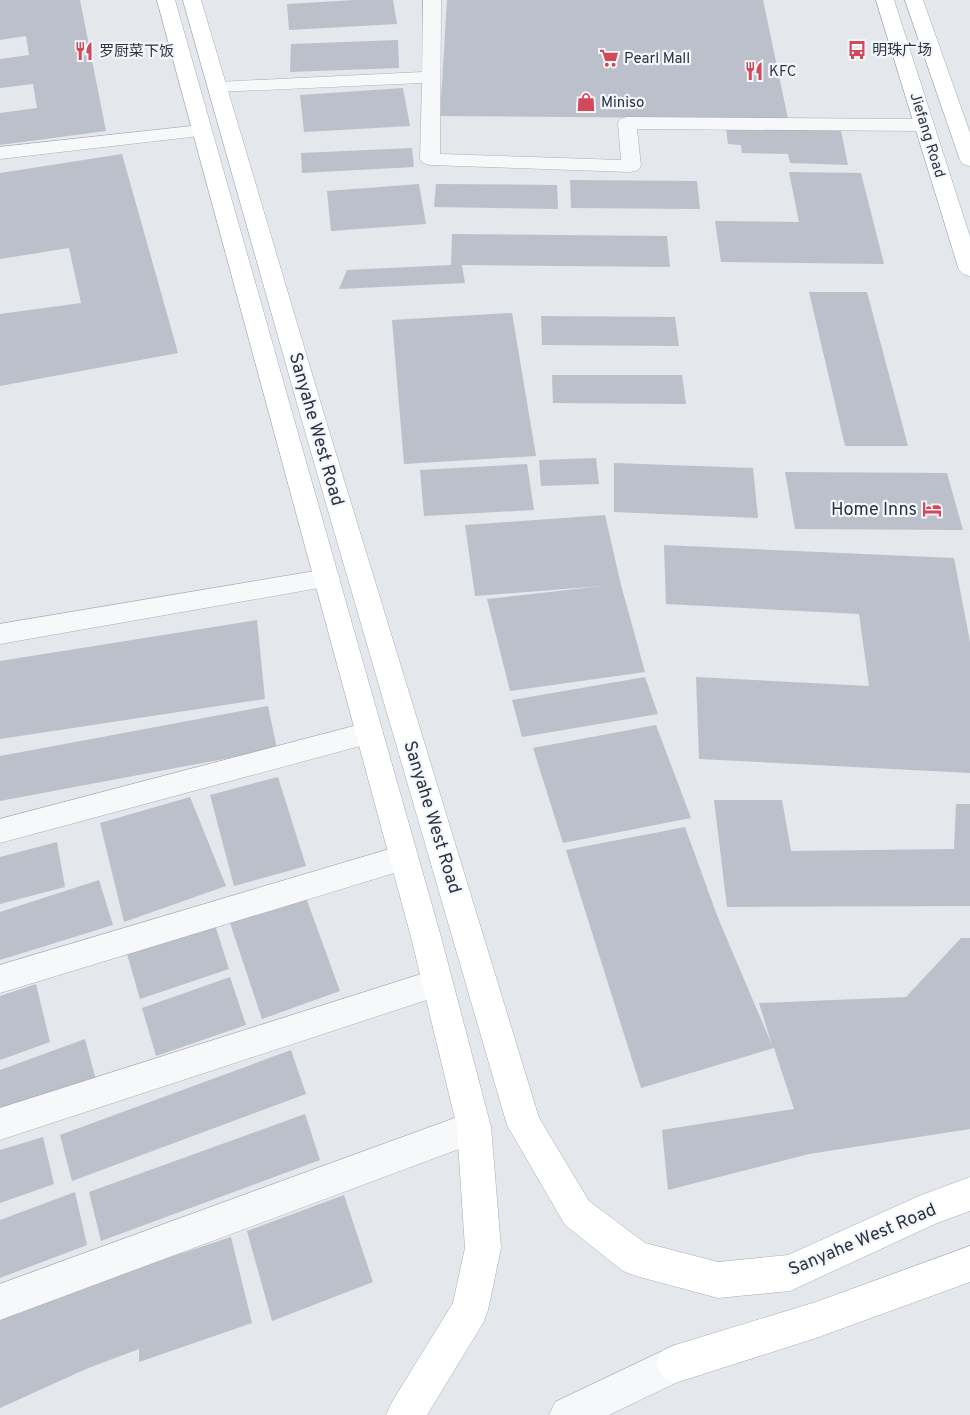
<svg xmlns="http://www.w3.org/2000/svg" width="970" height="1415" font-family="Overpass,'Noto Sans SC',sans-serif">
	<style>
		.building { fill: #bbc0ca }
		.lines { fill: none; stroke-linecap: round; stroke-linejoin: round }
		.minor-casing { stroke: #a9aeb7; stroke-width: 1 }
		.tertiary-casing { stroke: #a9aeb7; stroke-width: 1 }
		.secondary-casing { stroke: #a9aeb7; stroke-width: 1 }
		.primary-casing { stroke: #a3abb8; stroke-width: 1 }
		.minor { fill: #f7f8fa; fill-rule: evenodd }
		.tertiary { fill: #f7f8fa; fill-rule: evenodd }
		.secondary { fill: #fff; fill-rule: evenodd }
		.primary { fill: #fff; fill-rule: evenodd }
		.labels { text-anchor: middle; stroke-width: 4.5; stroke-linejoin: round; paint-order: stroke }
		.far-poi-label { font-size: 15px; fill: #2b3445; stroke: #f4f6f9; text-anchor: start }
		.far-street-label { font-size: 15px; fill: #2b3445; stroke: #f4f6f9 }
		.street-label { font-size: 18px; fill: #2b3445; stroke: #f4f6f9 }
		.poi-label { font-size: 18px; fill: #2b3445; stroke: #f4f6f9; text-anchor: end }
	</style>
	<rect width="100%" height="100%" fill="#e4e7ec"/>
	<g class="building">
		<path d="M0,0h80l26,131 -106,14v-32l37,-5 -4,-24 -33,4v-29l29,-4 -3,-19 -26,4z"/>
		<path d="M355,0h38l4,24 -108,6 -2,-26z"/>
		<path d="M447,0h316l25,119 -348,-3z"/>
		<path d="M398,40l1,28 -109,4 1,-28z"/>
		<path d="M403,88l7,38 -106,6 -4,-37z"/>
		<path d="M726,128l115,3 7,34 -58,-2 -2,-9 -46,-1 -1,-8 -13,-1z"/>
		<path d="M412,148l2,19 -112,6 -1,-20z"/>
		<path d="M122,154l56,199 -178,33v-72l81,-11 -12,-55 -69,11v-86z"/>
		<path d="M789,172l72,1 23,91 -163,-2 -6,-41 84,1z"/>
		<path d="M570,180l127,1 3,28 -129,-1z"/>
		<path d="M419,184l7,40 -95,7 -4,-40z"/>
		<path d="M436,184l121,1 1,24 -124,-2z"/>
		<path d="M452,234l215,2 3,31 -208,-2 3,18 -126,6 8,-19 104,-5z"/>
		<path d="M809,292h58l41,154h-63z"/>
		<path d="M512,313l24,143 -132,8 -12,-144z"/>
		<path d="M541,316l134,1 4,29 -137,-1z"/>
		<path d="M552,375h130l4,29 -133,-1z"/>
		<path d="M596,458l3,26 -58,2 -2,-26z"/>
		<path d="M614,463l139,5 5,50 -144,-6z"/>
		<path d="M527,464l7,46 -110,6 -4,-46z"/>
		<path d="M785,472l162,1 16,57 -168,-1z"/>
		<path d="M605,515l16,70 24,87 -135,19 -23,-92 115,-13 -127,10 -10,-71z"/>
		<path d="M664,545l290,13 16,84v131l-271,-14 -3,-82 173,9 -10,-72 -193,-10z"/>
		<path d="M257,620l8,79 -265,40v-78z"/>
		<path d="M645,677l13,37 -136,23 -10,-37z"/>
		<path d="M268,706l9,43 -277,52v-45z"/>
		<path d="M656,725l35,93 -128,25 -30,-95z"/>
		<path d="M278,777l28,89 -72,20 -24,-91z"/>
		<path d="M190,797l36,89 -102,36 -24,-99z"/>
		<path d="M714,800h68l9,51 163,-2 2,-45h14v102l-243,1z"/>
		<path d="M685,827l33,91 54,127 -13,-42 147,-6 55,-59h9v191l-161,25 -141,36 -6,-60 132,-21 -20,-61 -133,40 -75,-238z"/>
		<path d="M57,842l8,45 -65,17v-47z"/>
		<path d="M99,880l14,45 -113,35v-48z"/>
		<path d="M305,895l35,96 -78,28 -33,-99z"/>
		<path d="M215,925l14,44 -89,30 -13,-45z"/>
		<path d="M230,977l16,48 -90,31 -14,-48z"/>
		<path d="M36,984l14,58 -50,18v-64z"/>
		<path d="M85,1039l12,45 -97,37v-51z"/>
		<path d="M291,1050l15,44 -234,87 -12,-46z"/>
		<path d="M305,1114l15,46 -219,81 -12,-49z"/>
		<path d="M43,1137l11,47 -54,19v-53z"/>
		<path d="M75,1192l12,53 -87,33v-58z"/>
		<path d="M344,1195l29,87 -101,39 -25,-90z"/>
		<path d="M231,1237l21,86 -113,39v-13l-53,20 -86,39v-90l122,-45z"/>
	</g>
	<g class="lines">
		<g class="minor-casing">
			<g id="minor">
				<path d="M423,0h18l-1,154 181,6 -3,-37 2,-4 7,-2 297,2 7,2 2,4 -2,4 -7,2 -287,-2 4,37 -3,4 -7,2 -201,-7 -7,-2 -3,-4 2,-76 -205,9 -6,-1 -3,-4 3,-4 6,-1 205,-10z"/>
				<path d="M201,125l7,2 2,4 -2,4 -208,24v-12z"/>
				<path d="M327,569l9,2 4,7 -4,7 -336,59v-20z"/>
				<path d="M369,722l10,3 4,8 -4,8 -379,102v-24z"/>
				<path d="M403,845l11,4 4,9 -4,9 -414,126v-28z"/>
				<path d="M437,969l11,4 5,10 -5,10 -448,147v-32z"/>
				<path d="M474,1111l12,4 5,12 -5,12 -486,181v-36z"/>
			</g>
		</g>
		<g class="tertiary-casing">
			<path id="tertiary" d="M675,1345l13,6 6,13 -6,13 -79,38h-60l6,-13z"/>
		</g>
		<g class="secondary-casing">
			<g id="secondary">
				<path d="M157,0h18l266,937 50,190 10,121 -13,62 -5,13 -56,92h-41l6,-13 61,-99 12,-55 -8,-121 -46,-190z"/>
				<path d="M183,0h18l125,421 213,697 50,83 56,42 73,19 70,-7 131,-59 51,-19v34l-33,12 -147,68 -72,7 -82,-22 -13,-5 -58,-46 -58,-100 -205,-704z"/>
				<path d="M970,1246v36l-154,56 -141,45 -13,-6 -6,-13 6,-13 13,-6 141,-43z"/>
			</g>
		</g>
		<g class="primary-casing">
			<g id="primary">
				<path d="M876,0h18l76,237v39l-7,-2 -4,-4z"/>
				<path d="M905,0h18l47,133v33l-7,-2 -3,-4z"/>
			</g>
		</g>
		<use href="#minor" class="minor"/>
		<use href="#tertiary" class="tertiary"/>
		<use href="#secondary" class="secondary"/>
		<use href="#primary" class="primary"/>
	</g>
	<defs>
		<g id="bus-bare" transform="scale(1.5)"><path d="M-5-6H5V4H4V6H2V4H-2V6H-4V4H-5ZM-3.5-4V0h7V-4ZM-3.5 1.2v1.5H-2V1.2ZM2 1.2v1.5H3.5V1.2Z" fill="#d1495b" stroke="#f4f6f9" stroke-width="2.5" paint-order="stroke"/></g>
		<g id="restaurant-bare" transform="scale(1.5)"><path d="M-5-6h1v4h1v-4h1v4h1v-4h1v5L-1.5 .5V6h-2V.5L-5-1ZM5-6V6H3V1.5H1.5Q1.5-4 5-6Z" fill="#d1495b" stroke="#f4f6f9" stroke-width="2.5" paint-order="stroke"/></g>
		<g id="supermarket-bare" transform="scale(1.5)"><path d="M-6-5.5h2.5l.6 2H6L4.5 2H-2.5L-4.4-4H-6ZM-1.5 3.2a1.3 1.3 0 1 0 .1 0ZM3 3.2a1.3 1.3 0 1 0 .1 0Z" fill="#d1495b" stroke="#f4f6f9" stroke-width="2.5" paint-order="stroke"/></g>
		<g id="shop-bare" transform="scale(1.5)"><path d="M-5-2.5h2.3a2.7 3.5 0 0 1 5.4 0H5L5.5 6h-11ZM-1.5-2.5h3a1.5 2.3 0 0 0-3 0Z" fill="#d1495b" stroke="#f4f6f9" stroke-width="2.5" paint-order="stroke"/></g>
		<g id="hotel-bare" transform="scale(1.5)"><path d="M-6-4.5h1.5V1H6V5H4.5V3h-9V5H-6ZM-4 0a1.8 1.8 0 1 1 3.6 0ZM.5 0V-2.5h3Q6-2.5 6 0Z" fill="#d1495b" stroke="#f4f6f9" stroke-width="2.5" paint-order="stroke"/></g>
	</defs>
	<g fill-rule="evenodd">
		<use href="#bus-bare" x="857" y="50"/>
		<use href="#restaurant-bare" x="84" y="51"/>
		<use href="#supermarket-bare" x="609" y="58"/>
		<use href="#restaurant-bare" x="754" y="71"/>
		<use href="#shop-bare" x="586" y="102"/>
		<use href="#hotel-bare" x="932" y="509"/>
	</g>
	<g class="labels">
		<g class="far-poi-label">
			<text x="872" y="55">明珠广场</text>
			<text x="99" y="56">罗厨菜下饭</text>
			<text x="624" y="63">Pearl Mall</text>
			<text x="769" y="76">KFC</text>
			<text x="601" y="107">Miniso</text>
		</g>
		<g class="far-street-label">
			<text transform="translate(928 135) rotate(73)" y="5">Jiefang Road</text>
		</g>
		<g class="street-label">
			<text transform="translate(317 429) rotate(74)" y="6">Sanyahe West Road</text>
			<text transform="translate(433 817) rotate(73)" y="6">Sanyahe West Road</text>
			<text transform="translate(862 1239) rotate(-23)" y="6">Sanyahe West Road</text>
		</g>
		<g class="poi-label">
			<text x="917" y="515">Home Inns</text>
		</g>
	</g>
</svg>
